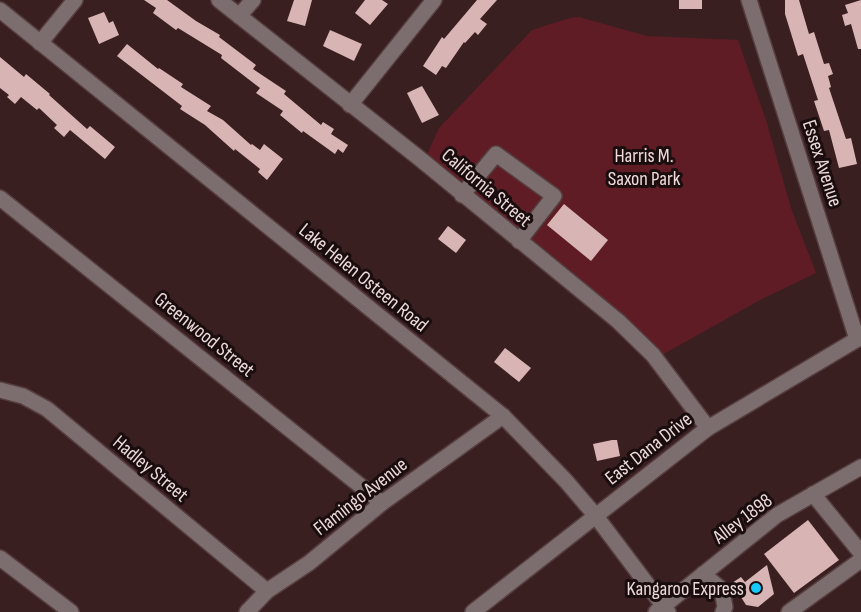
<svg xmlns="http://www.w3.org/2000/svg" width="861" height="612" font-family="'Sofia Sans Condensed',sans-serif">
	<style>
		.green { fill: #5f1c25 }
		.building { fill: #d8b4b5 }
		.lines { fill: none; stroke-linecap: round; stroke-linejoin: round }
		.minor-casing { stroke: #563d3e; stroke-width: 18 }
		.minor { stroke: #7c6d6e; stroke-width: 15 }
		.poi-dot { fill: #16cafb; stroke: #190d0e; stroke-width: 2 }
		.labels { text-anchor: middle; stroke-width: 6; stroke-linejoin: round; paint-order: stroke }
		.park-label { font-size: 20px; fill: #f3dada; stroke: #190d0e }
		.street-label { font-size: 20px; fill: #ecd9d9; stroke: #190d0e }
		.poi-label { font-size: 20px; fill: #ecd9d9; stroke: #190d0e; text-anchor: end }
	</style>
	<rect width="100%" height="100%" fill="#3a1f21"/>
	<path class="green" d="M579,17l68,19 91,4 28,80 25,88 25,65 -56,27 -98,55 -67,-60 -169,-138 13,-29 93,-98 38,-12z"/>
	<g class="building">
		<path d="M144,0h23l29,21 24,14 -1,2 37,28 -3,4 33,22 -2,3 37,31 2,-3 11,7 -3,5 17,11 -5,8 -5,-4 -3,5 -32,-23 -1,2 -22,-18 3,-4 -27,-18 4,-5 -39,-30 1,-3 -44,-27 -2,2 -23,-17 3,-5z"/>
		<path d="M294,0h18l-7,26 -18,-5z"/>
		<path d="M365,0h17l6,4 -18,21 -15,-12z"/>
		<path d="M477,0h20l-17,19 7,5 -9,11 -3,-3 -10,11 -1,-1 -18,26 -4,-2 -6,9 -13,-9 19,-29 2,2z"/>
		<rect x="679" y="0" width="23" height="9"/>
		<path d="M785,0h14l10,34 5,-2 10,32 5,-1 4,11 -5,2 3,11 -2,1 17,51 5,-1 6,26 -18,4 -10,-38 -5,1 -10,-30 4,-1 -15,-46 -5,2 -13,-42z"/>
		<path d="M861,0v49h-3l-7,-25 -6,2 -3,-11 6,-2 -3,-8z"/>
		<path d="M104,12l5,11 4,-2 6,14 -20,9 -11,-26z"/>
		<path d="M330,30l32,14 -8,17 -31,-15z"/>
		<path d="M127,44l31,25 1,-1 24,16 -2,3 30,19 -4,5 16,9 28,25 1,-1 8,6 4,-6 19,15 -16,21 -9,-8 2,-3 -25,-20 -1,2 -29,-26 -25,-16 2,-3 -65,-50z"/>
		<path d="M0,57l24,20 2,-3 24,20 -1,1 38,34 3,-3 25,21 -10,12 -35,-29 -6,7 -10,-9 3,-3 -18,-17 -2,2 -16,-13 -6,7 -8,-7 2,-2 -9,-7z"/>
		<path d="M422,86l17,29 -17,8 -15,-30z"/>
		<path d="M564,204l44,36 -17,21 -44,-36z"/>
		<path d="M448,226l18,14 -10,13 -18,-14z"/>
		<path d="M505,348l26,20 -12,14 -25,-20z"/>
		<path d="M612,440h5l3,16 -23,5 -4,-17z"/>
		<path d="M808,520l31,40 -45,33 -30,-39z"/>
		<path d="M767,565l7,29 -16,13 -12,-2 -14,-22 9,-6 4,5z"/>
	</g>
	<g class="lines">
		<g class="minor-casing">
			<g id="minor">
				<path d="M219,0l200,158 199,163 35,34 55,73"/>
				<path d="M749,0l108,339"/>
				<path d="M0,10l503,406 63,65 29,34 73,97"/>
				<path d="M239,16l14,-16"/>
				<path d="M40,43l35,-43"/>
				<path d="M350,105l84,-105"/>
				<path d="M462,195l34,-41 58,42 -35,45"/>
				<path d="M0,198l382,305"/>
				<path d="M0,390l23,6 24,13 220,182"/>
				<path d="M813,494l48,59"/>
				<path d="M0,558l71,54"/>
				<path d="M703,574l19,16 3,17 -2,5"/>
				<path d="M247,612l20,-21 42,-28 73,-60 121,-87"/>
				<path d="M473,612l235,-184 153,-91"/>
				<path d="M656,612l121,-97 84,-48"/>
				<path d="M789,612l72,-52"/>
			</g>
		</g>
		<use href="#minor" class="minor"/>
	</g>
	<circle class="poi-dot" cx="756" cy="588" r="6"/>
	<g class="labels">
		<g class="park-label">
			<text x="644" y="162">Harris M.<tspan x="644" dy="23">Saxon Park</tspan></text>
		</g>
		<g class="street-label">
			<text transform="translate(823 163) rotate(72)" y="7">Essex Avenue</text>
			<text transform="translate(487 187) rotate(40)" y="7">California Street</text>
			<text transform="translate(364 277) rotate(39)" y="7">Lake Helen Osteen Road</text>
			<text transform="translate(205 334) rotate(39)" y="7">Greenwood Street</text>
			<text transform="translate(648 448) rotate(-38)" y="7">East Dana Drive</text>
			<text transform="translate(151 468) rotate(40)" y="7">Hadley Street</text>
			<text transform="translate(360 496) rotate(-38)" y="7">Flamingo Avenue</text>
			<text transform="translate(742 518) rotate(-37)" y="7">Alley 1898</text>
		</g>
		<g class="poi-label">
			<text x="744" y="595">Kangaroo Express</text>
		</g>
	</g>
</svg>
